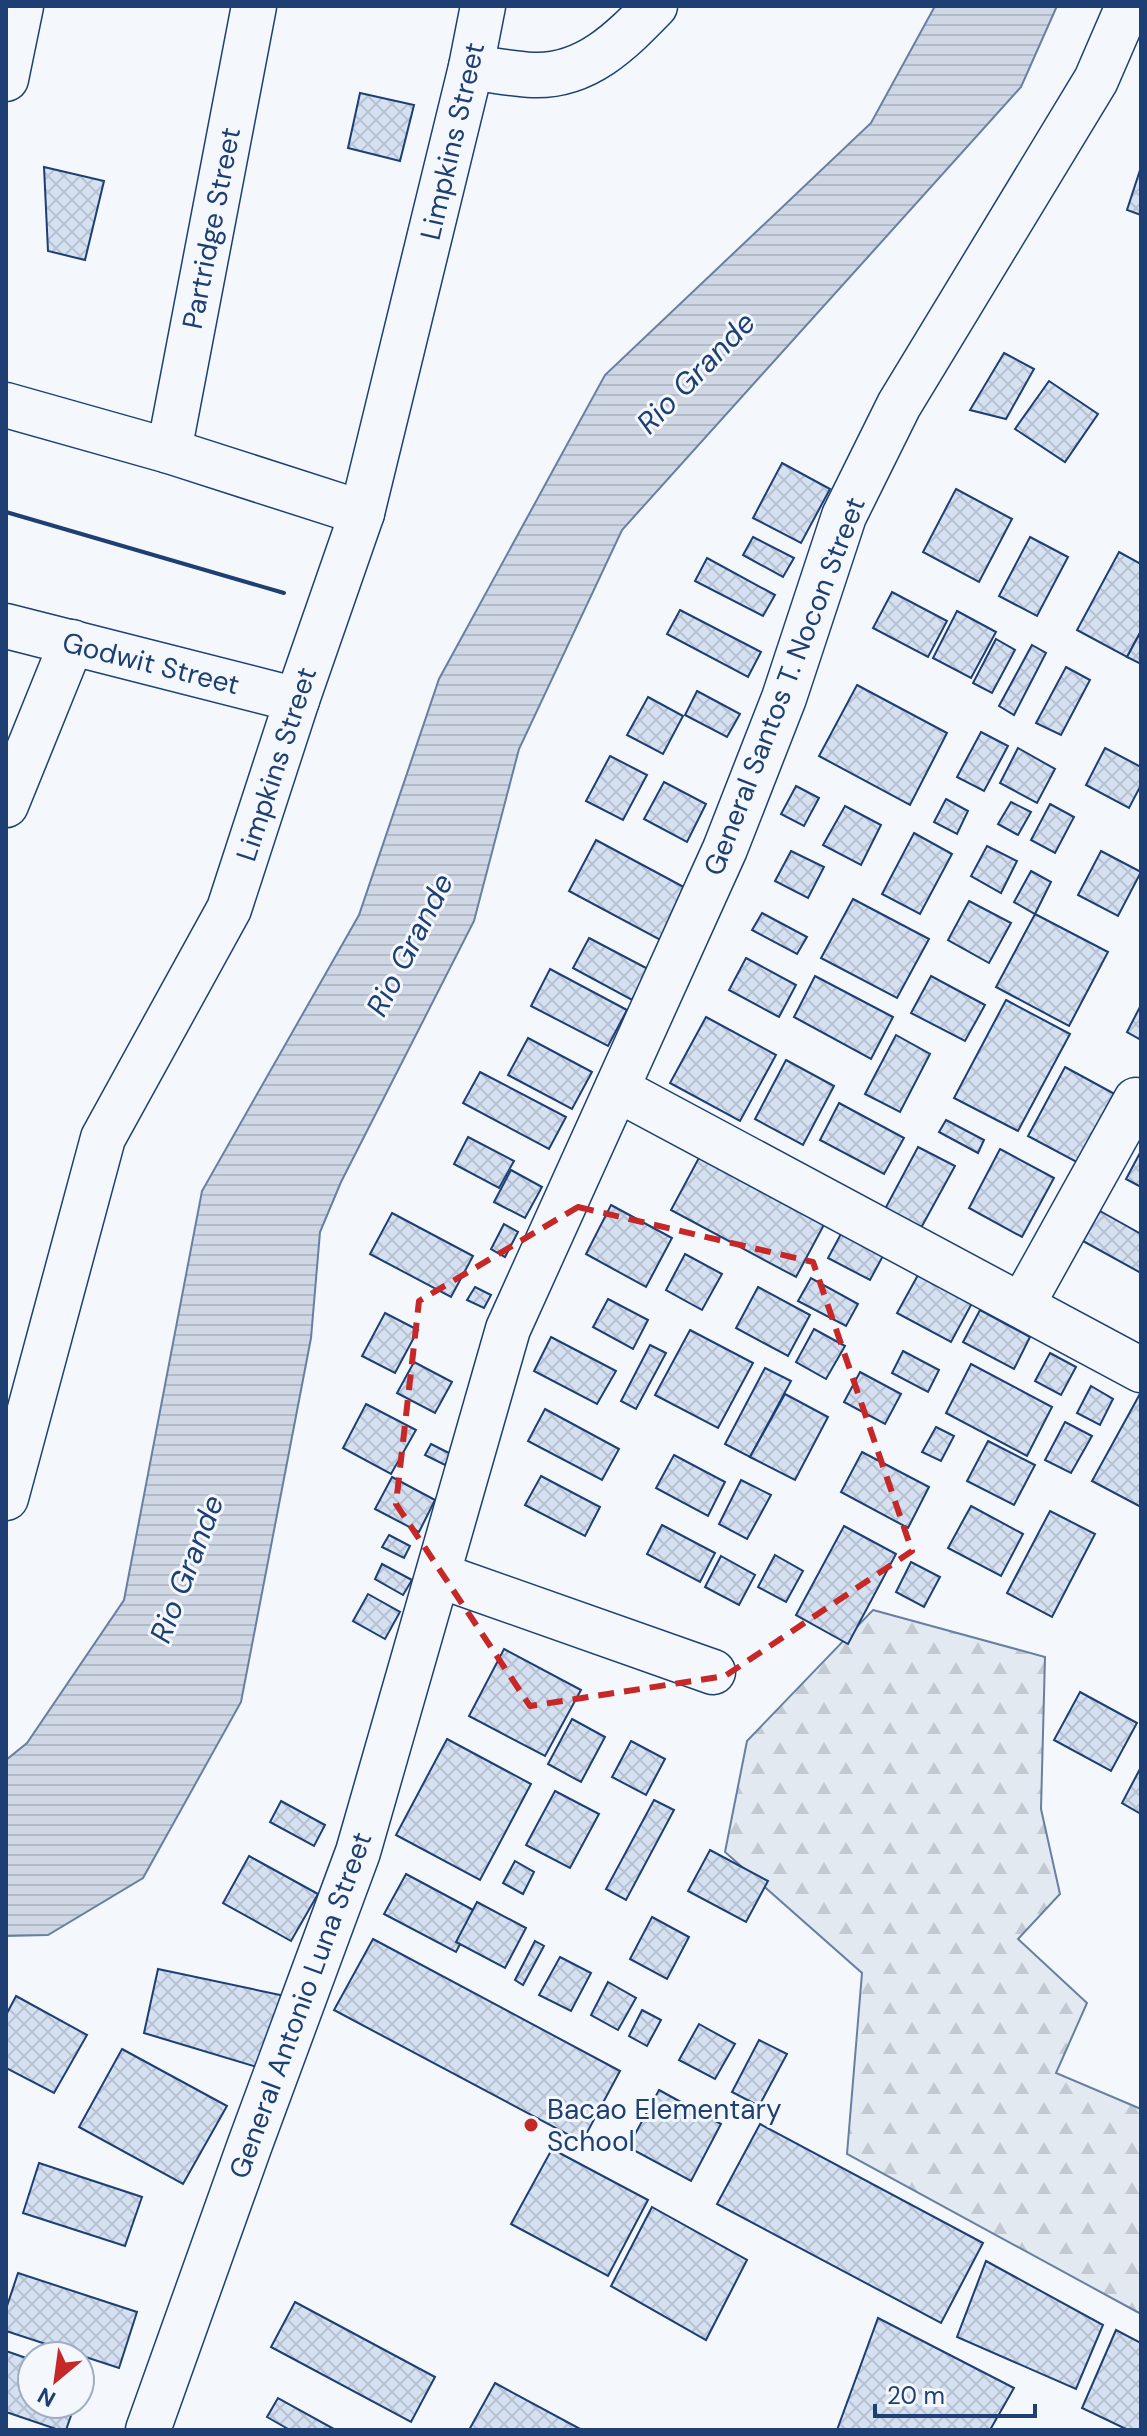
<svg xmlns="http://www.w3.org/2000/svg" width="1147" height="2436" font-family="'DM Sans',sans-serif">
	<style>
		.forest { fill: url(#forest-firs); stroke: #687fa3; stroke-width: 2 }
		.water { fill: url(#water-rules); stroke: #687fa3; stroke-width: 2 }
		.building { fill: url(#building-cross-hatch); stroke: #1d3f73; stroke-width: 2 }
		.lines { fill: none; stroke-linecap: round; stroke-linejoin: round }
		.minor-casing { stroke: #1d3f73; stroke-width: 47 }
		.secondary-casing { stroke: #1d3f73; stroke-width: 47 }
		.minor { stroke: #f4f7fb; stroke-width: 44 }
		.secondary { stroke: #f4f7fb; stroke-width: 44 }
		.wall { stroke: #1d3f73; stroke-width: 4 }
		.marked { fill: none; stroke: #c62828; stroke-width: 6; stroke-dasharray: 16 10; stroke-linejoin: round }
		.poi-dot { fill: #c62828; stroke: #f4f7fb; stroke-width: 3 }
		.labels { text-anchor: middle; stroke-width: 6; stroke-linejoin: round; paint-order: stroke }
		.street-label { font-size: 28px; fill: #1d3f73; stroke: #f4f7fb }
		.poi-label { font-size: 28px; fill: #1d3f73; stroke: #f4f7fb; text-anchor: start }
		.water-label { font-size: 30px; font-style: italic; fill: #1d3f73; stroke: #f4f7fb }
	</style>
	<defs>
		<pattern id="forest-firs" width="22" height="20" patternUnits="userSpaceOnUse" patternTransform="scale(2)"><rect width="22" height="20" fill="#e3e9f0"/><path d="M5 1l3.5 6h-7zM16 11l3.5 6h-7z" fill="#c2c9d1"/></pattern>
		<pattern id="water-rules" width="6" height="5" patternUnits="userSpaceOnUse" patternTransform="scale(2)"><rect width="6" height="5" fill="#cfd7e4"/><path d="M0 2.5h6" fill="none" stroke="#b1bac7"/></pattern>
		<pattern id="building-cross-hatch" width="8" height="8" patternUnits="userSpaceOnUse" patternTransform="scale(2)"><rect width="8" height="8" fill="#d5e0f0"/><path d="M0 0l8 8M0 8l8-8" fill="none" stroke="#b6c1d1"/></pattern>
	</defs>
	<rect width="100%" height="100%" fill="#f4f7fb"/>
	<path class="forest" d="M873,1610l172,47 -4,152 19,85 -42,45 69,64 -31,70 85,36v205l-294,-160 15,-181 -137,-121 22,-111z"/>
	<path class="water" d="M935,6h122l-36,81 -399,443 -103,219 -45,172 -133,261 -21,50 -9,106 -70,364 -98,176 -95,57 -42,1v-176l21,-17 97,-143 78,-409 157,-276 80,-236 166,-304 266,-252z"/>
	<g class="building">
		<path d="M360,93l54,12 -14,56 -52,-13z"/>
		<path d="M44,167l60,14 -19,79 -37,-9z"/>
		<path d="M1141,167v48l-14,-5z"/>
		<path d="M1004,353l30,16 -28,50 -36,-9z"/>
		<path d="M1049,381l49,33 -33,48 -50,-33z"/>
		<path d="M782,463l48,26 -29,54 -48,-25z"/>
		<path d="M956,489l56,30 -33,63 -56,-30z"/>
		<path d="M753,537l41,21 -11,19 -40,-22z"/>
		<path d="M1030,537l38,20 -31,59 -38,-20z"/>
		<path d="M1119,552l22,12v67l-14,26 -50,-27z"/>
		<path d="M707,558l68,37 -12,21 -68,-35z"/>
		<path d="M892,592l55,29 -19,36 -55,-29z"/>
		<path d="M680,610l81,42 -13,25 -81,-43z"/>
		<path d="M957,611l39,21 -25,46 -38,-20z"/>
		<path d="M1141,631v33l-14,-7z"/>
		<path d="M996,639l19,11 -23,43 -19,-10z"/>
		<path d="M1032,645l14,8 -32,62 -15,-9z"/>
		<path d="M1066,667l24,13 -29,55 -25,-12z"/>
		<path d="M857,685l90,48 -37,72 -91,-49z"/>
		<path d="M697,691l43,23 -13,23 -42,-22z"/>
		<path d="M648,697l35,19 -20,38 -36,-19z"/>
		<path d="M981,732l27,14 -24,45 -27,-14z"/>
		<path d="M1018,748l37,21 -18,34 -37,-20z"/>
		<path d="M1105,748l36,19v18l-12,23 -43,-23z"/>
		<path d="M610,756l37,19 -24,45 -37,-19z"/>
		<path d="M664,782l42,22 -19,38 -43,-23z"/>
		<path d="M796,786l23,12 -15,28 -23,-12z"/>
		<path d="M946,799l22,12 -11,23 -23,-12z"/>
		<path d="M1011,802l20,10 -13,23 -20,-11z"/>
		<path d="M1050,804l24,13 -19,36 -24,-13z"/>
		<path d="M845,806l36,19 -20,40 -38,-20z"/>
		<path d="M914,833l38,21 -32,60 -38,-20z"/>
		<path d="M596,840l97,52 -27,51 -97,-52z"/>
		<path d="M987,846l30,15 -16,32 -30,-17z"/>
		<path d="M791,851l33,16 -16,31 -33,-17z"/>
		<path d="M1101,851l40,21 -23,44 -40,-21z"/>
		<path d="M1031,871l20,11 -16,32 -21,-12z"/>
		<path d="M853,899l76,40 -32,59 -76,-40z"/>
		<path d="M969,901l42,22 -22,40 -41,-23z"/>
		<path d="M762,913l45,24 -10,17 -45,-24z"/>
		<path d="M1035,914l73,38 -39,74 -73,-39z"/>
		<path d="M589,938l59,31 -16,31 -59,-32z"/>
		<path d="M746,958l50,27 -17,32 -50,-27z"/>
		<path d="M550,969l77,41 -19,36 -77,-40z"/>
		<path d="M815,976l78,41 -22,42 -77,-42z"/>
		<path d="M931,976l54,29 -20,36 -54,-28z"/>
		<path d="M1006,1000l64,34 -52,97 -64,-33z"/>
		<path d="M1141,1005v35l-14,-8z"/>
		<path d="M706,1017l70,38 -36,66 -70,-38z"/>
		<path d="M896,1035l34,19 -30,58 -35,-18z"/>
		<path d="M528,1038l64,34 -20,37 -64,-34z"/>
		<path d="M786,1060l48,26 -31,59 -48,-26z"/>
		<path d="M1065,1067l57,31 -36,69 -58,-31z"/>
		<path d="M480,1072l86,45 -17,32 -86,-46z"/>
		<path d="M839,1103l65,35 -20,36 -64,-34z"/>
		<path d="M946,1120l38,20 -6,13 -39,-21z"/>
		<path d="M468,1137l46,24 -15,27 -45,-24z"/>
		<path d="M918,1147l37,19 -34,62 -36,-19z"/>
		<path d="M1000,1149l54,29 -32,59 -53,-29z"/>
		<path d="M1141,1151v36l-15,-8z"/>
		<path d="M701,1154l125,67 -30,56 -125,-67z"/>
		<path d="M511,1170l31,17 -17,31 -31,-16z"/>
		<path d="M611,1205l61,33 -26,49 -60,-33z"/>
		<path d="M1100,1211l41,23v39l-58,-32z"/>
		<path d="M392,1213l81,43 -22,41 -81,-43z"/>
		<path d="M504,1224l14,8 -13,25 -14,-8z"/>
		<path d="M842,1232l42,22 -14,26 -42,-22z"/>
		<path d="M685,1254l37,20 -20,36 -36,-20z"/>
		<path d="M923,1266l54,28 -26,48 -54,-29z"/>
		<path d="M811,1278l47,26 -12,22 -48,-25z"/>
		<path d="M475,1287l16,8 -7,13 -17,-8z"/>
		<path d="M758,1287l52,28 -22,41 -52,-28z"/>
		<path d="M608,1299l40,21 -15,29 -40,-22z"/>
		<path d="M980,1310l50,27 -16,32 -51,-27z"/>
		<path d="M385,1313l33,17 -23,43 -33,-17z"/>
		<path d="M814,1329l31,17 -19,33 -30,-17z"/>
		<path d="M690,1330l63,33 -35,65 -63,-33z"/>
		<path d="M551,1337l65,34 -19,33 -63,-33z"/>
		<path d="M650,1345l16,8 -30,56 -15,-8z"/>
		<path d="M903,1351l36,19 -11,22 -36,-19z"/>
		<path d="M1050,1353l26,14 -15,28 -26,-14z"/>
		<path d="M414,1362l38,20 -17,31 -38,-20z"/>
		<path d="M971,1364l81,43 -25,49 -81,-43z"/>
		<path d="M765,1368l26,13 -41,76 -25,-13z"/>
		<path d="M860,1372l41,22 -16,30 -41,-22z"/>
		<path d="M1091,1386l22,13 -13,26 -23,-12z"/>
		<path d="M1141,1392v115l-49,-26z"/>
		<path d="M785,1394l43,23 -33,63 -45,-23z"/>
		<path d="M366,1404l50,26 -25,44 -48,-26z"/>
		<path d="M545,1409l74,40 -17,31 -74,-39z"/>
		<path d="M1065,1422l27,14 -21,37 -26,-13z"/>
		<path d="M936,1427l18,9 -13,25 -19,-9z"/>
		<path d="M988,1441l47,24 -21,40 -47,-24z"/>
		<path d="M431,1444l20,10 -6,11 -20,-10z"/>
		<path d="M862,1452l67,35 -21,41 -67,-36z"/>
		<path d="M674,1455l51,27 -17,34 -52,-28z"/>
		<path d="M541,1476l59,31 -15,29 -60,-31z"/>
		<path d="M392,1477l43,23 -16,32 -44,-23z"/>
		<path d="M741,1480l30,15 -24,44 -28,-15z"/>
		<path d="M971,1506l52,28 -22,42 -53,-28z"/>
		<path d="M1050,1511l45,23 -43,83 -45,-24z"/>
		<path d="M662,1525l53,28 -15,29 -53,-28z"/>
		<path d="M844,1526l52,28 -48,90 -52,-29z"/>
		<path d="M389,1535l21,11 -6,12 -22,-11z"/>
		<path d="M775,1555l28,16 -17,31 -28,-15z"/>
		<path d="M721,1556l34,19 -16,30 -34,-18z"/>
		<path d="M911,1562l29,15 -16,30 -28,-15z"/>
		<path d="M382,1564l30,16 -9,15 -28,-16z"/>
		<path d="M368,1594l32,18 -15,27 -32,-18z"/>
		<path d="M504,1649l77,41 -36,66 -76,-40z"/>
		<path d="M1080,1692l57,31 -26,48 -57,-31z"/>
		<path d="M572,1719l33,18 -24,45 -33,-18z"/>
		<path d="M447,1739l84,45 -51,96 -84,-45z"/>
		<path d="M631,1741l34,18 -19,36 -34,-18z"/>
		<path d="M1141,1767v47l-19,-11z"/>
		<path d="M555,1791l44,23 -29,54 -44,-23z"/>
		<path d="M654,1800l20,10 -48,90 -20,-11z"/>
		<path d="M281,1801l44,24 -11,21 -44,-24z"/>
		<path d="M710,1850l58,31 -22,41 -58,-31z"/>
		<path d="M249,1856l69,38 -27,47 -68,-38z"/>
		<path d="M515,1861l19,11 -11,22 -20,-11z"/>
		<path d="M406,1874l71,38 -21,40 -72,-38z"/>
		<path d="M477,1902l49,26 -21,40 -49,-26z"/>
		<path d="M652,1917l37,20 -22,42 -37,-20z"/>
		<path d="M373,1939l247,132 -38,71 -248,-132z"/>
		<path d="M535,1941l9,5 -21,39 -8,-5z"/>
		<path d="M560,1957l31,16 -20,38 -32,-16z"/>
		<path d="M158,1969l127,27 -28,71 -113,-34z"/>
		<path d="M608,1982l28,16 -18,32 -27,-15z"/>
		<path d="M16,1996l71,39 -33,58 -48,-25v-53z"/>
		<path d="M642,2010l19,10 -14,26 -18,-10z"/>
		<path d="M699,2024l36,20 -20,35 -36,-19z"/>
		<path d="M759,2040l28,14 -28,52 -27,-14z"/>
		<path d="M122,2049l105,57 -44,78 -104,-57z"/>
		<path d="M659,2090l62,34 -30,57 -63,-34z"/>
		<path d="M760,2124l223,119 -42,80 -224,-119z"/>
		<path d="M552,2149l96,51 -40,76 -97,-52z"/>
		<path d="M39,2163l103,34 -17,49 -102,-33z"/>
		<path d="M652,2207l95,53 -41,80 -95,-54z"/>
		<path d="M986,2261l117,64 -27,64 -119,-52z"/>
		<path d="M18,2273l119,39 -18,56 -113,-37v-22z"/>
		<path d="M295,2302l140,75 -24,45 -140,-75z"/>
		<path d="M878,2318l136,70 -24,42h-153z"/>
		<path d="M1116,2330l25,13v87h-13l-46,-22z"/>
		<path d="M6,2351l26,9v44h43l-9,26h-7l-53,-18z"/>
		<path d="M495,2383l87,47h-113z"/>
		<path d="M278,2398l56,31 -1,1h-43l-23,-13z"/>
	</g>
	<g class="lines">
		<g class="minor-casing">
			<g id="minor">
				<path d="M471,67c20,3 42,7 62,8 53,2 88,-34 122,-69"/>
				<path d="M6,79l15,-73"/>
				<path d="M6,405l163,46 193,62"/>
				<path d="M169,451l85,-445"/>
				<path d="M6,626l291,74"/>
				<path d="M6,805l66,-163"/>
				<path d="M617,1089l524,281"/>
				<path d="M1022,1305l114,-205"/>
				<path d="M6,1498l97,-360 126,-229 68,-209 65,-187 109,-446 12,-61"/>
				<path d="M438,1575l275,97"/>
			</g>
		</g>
		<g class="secondary-casing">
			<path id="secondary" d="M148,2430l101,-283 109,-295 150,-523 217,-480 59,-151 60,-182 55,-111 197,-325 32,-74"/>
		</g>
		<use href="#minor" class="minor"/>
		<use href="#secondary" class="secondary"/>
		<path class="wall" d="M6,512l278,81"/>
	</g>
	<path class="marked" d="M578,1207l235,55 99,289 -187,125 -195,30 -134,-202 23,-203z"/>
	<circle class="poi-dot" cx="531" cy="2125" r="8"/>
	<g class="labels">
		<g class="street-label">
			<text transform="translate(452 141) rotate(-77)" y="10">Limpkins Street</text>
			<text transform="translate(211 228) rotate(-79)" y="10">Partridge Street</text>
			<text transform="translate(151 663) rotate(14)" y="10">Godwit Street</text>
			<text transform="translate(784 686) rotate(-69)" y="10">General Santos T. Nocon Street</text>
			<text transform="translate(276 764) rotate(-72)" y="10">Limpkins Street</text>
			<text transform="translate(300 2005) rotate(-70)" y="10">General Antonio Luna Street</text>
		</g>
		<g class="poi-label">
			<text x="547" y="2119">Bacao Elementary<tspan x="547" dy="32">School</tspan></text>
		</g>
		<g class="water-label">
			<text transform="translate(696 373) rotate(-46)" y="10">Rio Grande</text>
			<text transform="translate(410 945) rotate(-63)" y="10">Rio Grande</text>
			<text transform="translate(187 1569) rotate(-69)" y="10">Rio Grande</text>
		</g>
	</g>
	<rect width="1147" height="2436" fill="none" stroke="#1d3f73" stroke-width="16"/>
	<g transform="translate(56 2380) rotate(209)"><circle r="38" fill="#f4f7fb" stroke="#9eadc5" stroke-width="2"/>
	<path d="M0-6L14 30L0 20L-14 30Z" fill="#c62828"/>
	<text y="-12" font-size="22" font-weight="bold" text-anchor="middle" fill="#1d3f73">N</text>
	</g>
	<path d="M875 2404v12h160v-12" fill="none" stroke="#1d3f73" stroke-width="4"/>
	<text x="887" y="2404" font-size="24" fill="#1d3f73" stroke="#f4f7fb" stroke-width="6" paint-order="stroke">20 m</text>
</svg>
